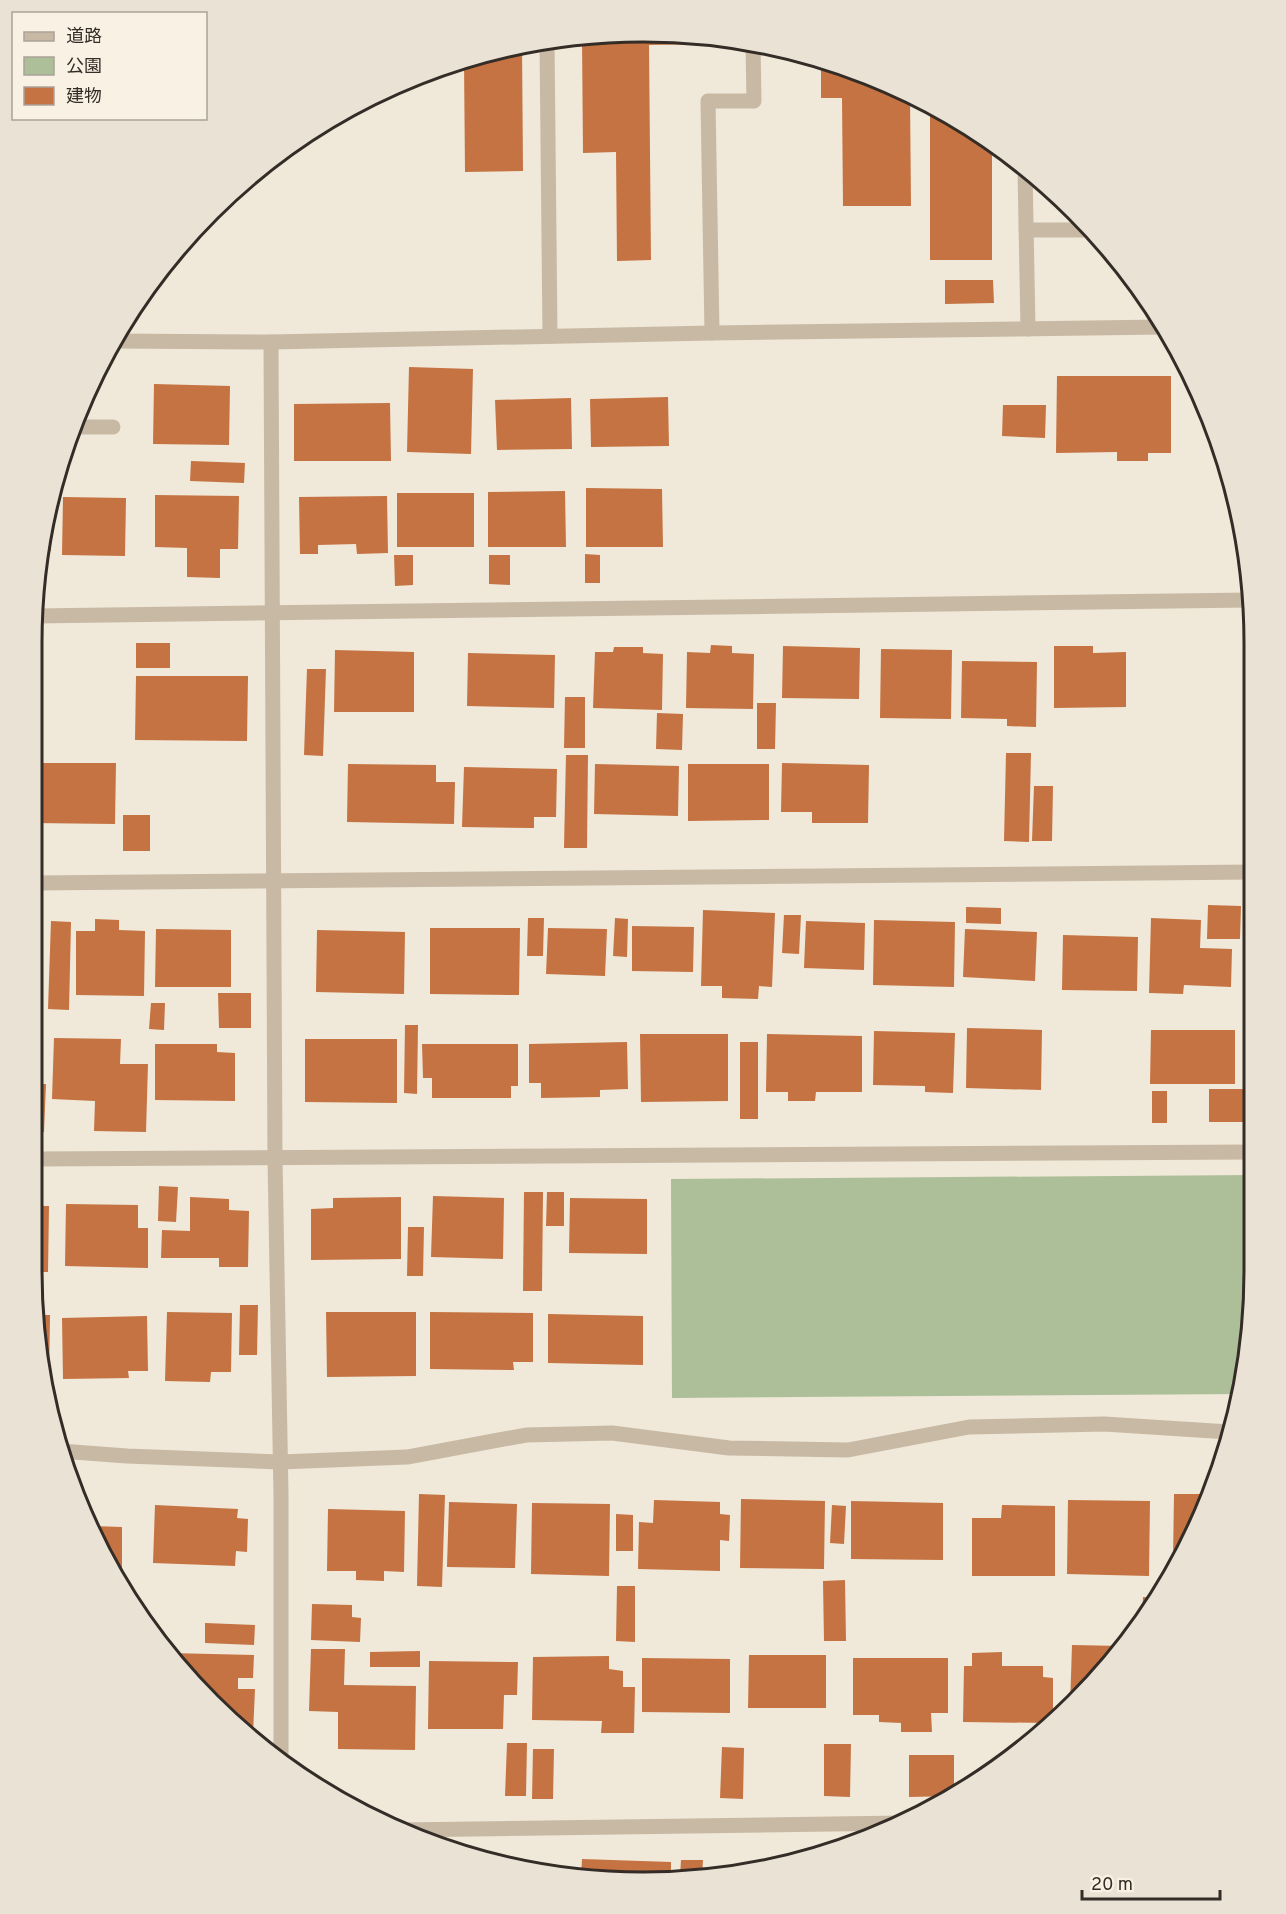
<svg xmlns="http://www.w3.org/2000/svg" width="1286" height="1914" font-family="Overpass,'Noto Sans JP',sans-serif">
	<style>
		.green { fill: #adbf98 }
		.building { fill: #c57342 }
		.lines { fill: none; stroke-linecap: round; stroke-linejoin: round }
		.service { stroke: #c8b9a4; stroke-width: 15 }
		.minor { stroke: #c8b9a4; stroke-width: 15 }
		.rim { fill: none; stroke: #342c26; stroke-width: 3 }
	</style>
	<rect width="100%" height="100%" fill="#f0e8d8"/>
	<path class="green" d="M1254,1175v96l-12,123 -570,4 -1,-219z"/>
	<g class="building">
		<path d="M643,32l74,7v5l-68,1 2,215 -34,1 -1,-109 -33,1 -1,-115z"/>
		<path d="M522,44l1,127 -58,1 -1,-111z"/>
		<path d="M821,61l56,17 33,18 1,110h-68l-1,-108h-21z"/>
		<path d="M930,106l52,28 10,8v118h-62z"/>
		<path d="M945,280h48l1,23 -49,1z"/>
		<path d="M409,367l64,2 -2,85 -64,-2z"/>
		<path d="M1057,376h114v77h-23v8h-31v-9l-61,1z"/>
		<path d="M154,384l76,2 -1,59 -76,-1z"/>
		<path d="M668,397l1,49 -78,1 -1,-48z"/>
		<path d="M571,398l1,51 -75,1 -2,-50z"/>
		<path d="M390,403l1,58h-97v-57z"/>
		<path d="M1003,405h43l-1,33 -43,-2z"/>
		<path d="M191,461l54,2 -1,20 -54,-2z"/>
		<path d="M586,488l76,1 1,58h-77z"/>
		<path d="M565,491l1,56h-78v-55z"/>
		<rect x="397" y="493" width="77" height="54"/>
		<path d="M155,495l84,1 -1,53h-18v29l-33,-1v-29l-32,-1z"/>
		<path d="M387,496l1,57 -31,1 -1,-10 -38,1v9h-18l-1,-57z"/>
		<path d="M63,497l63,1 -1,58 -63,-1z"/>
		<path d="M50,505l1,46h-11l3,-27z"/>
		<path d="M585,554l15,1v28h-15z"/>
		<path d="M394,555h19v30l-18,1z"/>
		<path d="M489,555h21v30l-21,-1z"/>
		<rect x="136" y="643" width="34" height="25"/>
		<path d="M711,645l21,1v7l22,1 -1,55 -67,-1 1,-56 23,1z"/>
		<path d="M783,646l77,2 -1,51 -77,-1z"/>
		<path d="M1054,646h39v7l33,-1v55l-72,1z"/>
		<path d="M614,647h29v6l20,1 -1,56 -69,-2 2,-56h18z"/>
		<path d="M881,649l71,1 -1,69 -71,-1z"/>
		<path d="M335,650l79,2v60h-80z"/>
		<path d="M468,653l87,2 -1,53 -87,-2z"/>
		<path d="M962,661l75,1 -1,65 -29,-1v-7l-46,-1z"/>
		<path d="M307,669h19l-3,87 -19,-1z"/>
		<path d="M136,676h112l-1,65 -112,-1z"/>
		<path d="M565,697h20v51h-21z"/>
		<path d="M757,703h19l-1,46h-18z"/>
		<path d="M657,713l26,1 -1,36 -26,-1z"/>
		<path d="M1006,753h25l-2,89 -25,-1z"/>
		<path d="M566,755h22l-1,93h-23z"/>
		<path d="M32,763h84l-1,61 -82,-1z"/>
		<path d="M782,763l87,2 -1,58h-56v-11h-31z"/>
		<path d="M348,764l88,1v17h19l-1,42 -107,-2z"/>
		<path d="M595,764l84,2 -1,50 -84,-2z"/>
		<path d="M688,764h81v56l-81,1z"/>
		<path d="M464,767l93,2 -1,48h-22v11l-72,-1z"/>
		<path d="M1034,786h19l-1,55h-20z"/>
		<rect x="123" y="815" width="27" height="36"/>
		<path d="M1208,905l33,1 -1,33h-33z"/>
		<path d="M966,907l35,1v16l-35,-1z"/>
		<path d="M703,910l72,3 -3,74 -13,-1 -1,13 -36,-1v-12h-21z"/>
		<path d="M1246,914l8,1v63h-9z"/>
		<path d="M784,915h17l-2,39 -17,-1z"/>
		<path d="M34,918h9l-1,77h-8z"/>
		<path d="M528,918h16l-1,38h-16z"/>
		<path d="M615,918l13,1 -1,38 -14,-1z"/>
		<path d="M1151,918l50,2 -1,28 32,1 -1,38 -47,-2 -1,9 -34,-1z"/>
		<path d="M95,919l24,1v10l26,1 -1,65 -68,-1v-64h19z"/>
		<path d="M874,920l81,2 -1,65 -81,-2z"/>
		<path d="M51,921l20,1 -2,88 -21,-1z"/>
		<path d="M806,921l59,2 -1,47 -60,-2z"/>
		<path d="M632,926l62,1 -1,45 -61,-1z"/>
		<path d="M430,928h90l-1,67 -89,-1z"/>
		<path d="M548,928l59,1 -2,47 -59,-2z"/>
		<path d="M156,929l75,1v57h-76z"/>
		<path d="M965,929l72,3 -2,49 -72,-4z"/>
		<path d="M317,930l88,2 -1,62 -88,-2z"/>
		<path d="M1063,935l75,2 -1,54 -75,-1z"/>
		<path d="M218,993h33v35h-32z"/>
		<path d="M151,1003h14l-1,27 -15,-1z"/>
		<path d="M405,1025h13l-1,69 -13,-1z"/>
		<path d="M967,1028l75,2 -1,60 -75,-2z"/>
		<path d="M1151,1030h84v54h-85z"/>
		<path d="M874,1031l81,2 -2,60 -28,-1v-6l-52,-1z"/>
		<path d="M640,1034h88v67l-87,1z"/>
		<path d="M767,1034l95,2v56h-46l-1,9h-27v-9h-22z"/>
		<path d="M54,1038l67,1 -1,25h28l-2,68 -52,-1 1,-30 -43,-2z"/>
		<path d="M305,1039h92v64l-92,-1z"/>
		<path d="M627,1042l1,47 -28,1v7l-59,1v-15h-12v-39z"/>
		<rect x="740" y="1042" width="18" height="77"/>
		<path d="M155,1044h62v8l18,1v48l-80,-1z"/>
		<path d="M422,1044h96v42h-7v12h-79v-20h-9z"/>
		<path d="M35,1084h11l-2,48h-9z"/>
		<rect x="1209" y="1089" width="35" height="33"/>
		<rect x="1152" y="1091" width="15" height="32"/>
		<path d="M159,1186l19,1 -2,35 -18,-1z"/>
		<path d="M524,1192h19l-1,99h-19z"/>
		<path d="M547,1192h17v34h-18z"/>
		<path d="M433,1196l71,2 -1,61 -72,-2z"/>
		<path d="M190,1197l39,2v11l20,1 -1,56h-29v-9h-58l1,-28 28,1z"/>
		<path d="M401,1197v62l-90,1v-51l22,-1v-10z"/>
		<path d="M570,1198l77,1v55l-78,-1z"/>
		<path d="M66,1204l72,1v23h10v40l-83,-2z"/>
		<path d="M36,1206h13l-1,66h-12z"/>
		<path d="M408,1227h16l-1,49h-16z"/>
		<path d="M240,1305h18l-1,50h-18z"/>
		<path d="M167,1312l65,1 -1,59h-20l-1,10 -45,-1z"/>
		<path d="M326,1312h90v64l-89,1z"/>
		<path d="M430,1312l103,1v49h-20l1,8 -84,-1z"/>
		<path d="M548,1314l95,2v49l-95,-2z"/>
		<path d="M37,1315h13l-1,65h-6l-6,-29z"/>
		<path d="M147,1316l1,55h-20l1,7 -66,1 -1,-61z"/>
		<path d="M419,1494l26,1 -3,92 -25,-1z"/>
		<path d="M1174,1494h34l-17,48 -11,19h-7z"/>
		<path d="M741,1499l84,2 -1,68 -84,-1z"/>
		<path d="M654,1500l66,2v12l10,1 -1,26 -9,-1v31l-82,-2 1,-47 14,1z"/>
		<path d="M1068,1500l82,1 -1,75 -82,-2z"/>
		<path d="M851,1501l92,2v57l-92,-1z"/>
		<path d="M449,1502l68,2 -2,64 -68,-1z"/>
		<path d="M532,1503l78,1 -1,72 -78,-2z"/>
		<path d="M155,1505l83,4 -1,9 11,1 -1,33 -11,-1 -1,15 -82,-3z"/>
		<path d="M832,1505l14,1 -2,38 -14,-1z"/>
		<path d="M1002,1505l53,1v70h-83v-58h29z"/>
		<path d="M328,1509l77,2 -1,61 -20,-1v10l-28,-1v-9h-29z"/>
		<path d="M616,1514l17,1v36h-17z"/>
		<path d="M93,1526l29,1v57l-6,-10z"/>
		<path d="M845,1580l1,61h-22l-1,-60z"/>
		<path d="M617,1586h18v56l-19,-1z"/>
		<path d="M1143,1597l16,1 -17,24z"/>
		<path d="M131,1603l13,1v18l-9,-11z"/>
		<path d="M312,1604l40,1v12l9,1 -1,24 -49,-2z"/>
		<path d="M205,1623l50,2 -1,20 -49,-2z"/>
		<path d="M1072,1645l50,1 -52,61z"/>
		<path d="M311,1649h34l-1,36 72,1 -1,64 -77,-1v-37l-29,-1z"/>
		<path d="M420,1651v16h-50v-15z"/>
		<path d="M1002,1652v14h41v11l10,1v43l-3,2 -87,-1 1,-56h8v-13z"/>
		<path d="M169,1653l85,2 -1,23h-15v11h17l-2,45h-8l-35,-31z"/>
		<path d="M749,1655h77v53h-78z"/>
		<path d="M609,1656v13l14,2v16h12l-1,46h-33l1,-12 -70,-1 1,-63z"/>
		<path d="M642,1658l88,1v54l-88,-1z"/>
		<path d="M853,1658h95v55h-17l1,19h-31v-9l-22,-1v-7h-26z"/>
		<path d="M429,1661l89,1 -1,33h-13l-1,34h-75z"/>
		<path d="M507,1743h20l-1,53h-21z"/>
		<path d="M824,1744h27l-1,53 -26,-1z"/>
		<path d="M722,1747l22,1 -1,51 -23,-1z"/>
		<path d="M533,1749h21l-1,50h-21z"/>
		<path d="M909,1755h45v41l-45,1z"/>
		<path d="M775,1856h18v6l-18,5z"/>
		<path d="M582,1859l89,3v15l-68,4 -22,-3z"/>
		<path d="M681,1860h22l-1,15 -22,1z"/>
	</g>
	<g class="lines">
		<g class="service">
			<path d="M547,41l3,295"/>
			<path d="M1025,169l3,160"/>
			<path d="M1026,230h65"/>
			<path d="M712,333l-4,-232h46l-1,-59"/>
			<path d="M76,427h37"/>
		</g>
		<g class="minor">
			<path d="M114,341l157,1 441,-9 452,-6"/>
			<path d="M271,342l4,816 6,337v267"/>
			<path d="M34,616l1216,-16"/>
			<path d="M33,883l1221,-11"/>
			<path d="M35,1159l1219,-7"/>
			<path d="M60,1451l67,5 153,6 127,-5 119,-22 86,-2 117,15 119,2 121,-23 135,-3 125,8"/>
			<path d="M399,1830l504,-7"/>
		</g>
	</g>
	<path d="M0 0H1286V1914H0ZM643 42H643A601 601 0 0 1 1244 643V1271A601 601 0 0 1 643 1872H643A601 601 0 0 1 42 1271V643A601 601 0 0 1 643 42Z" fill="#e9e2d5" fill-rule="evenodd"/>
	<path class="rim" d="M643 42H643A601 601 0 0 1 1244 643V1271A601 601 0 0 1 643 1872H643A601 601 0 0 1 42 1271V643A601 601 0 0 1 643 42Z"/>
	<rect x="12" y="12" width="195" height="108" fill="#f9f2e4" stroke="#aaa398" stroke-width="1.5"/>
	<rect x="24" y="32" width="30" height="9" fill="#c8b9a4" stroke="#aaa398" stroke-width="1.5"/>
	<text x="66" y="42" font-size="18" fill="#342c26">道路</text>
	<rect x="24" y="57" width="30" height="18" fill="#adbf98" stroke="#aaa398" stroke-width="1.5"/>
	<text x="66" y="72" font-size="18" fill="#342c26">公園</text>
	<rect x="24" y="87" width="30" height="18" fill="#c57342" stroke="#aaa398" stroke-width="1.5"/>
	<text x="66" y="102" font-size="18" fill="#342c26">建物</text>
	<path d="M1082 1890v9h138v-9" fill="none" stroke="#342c26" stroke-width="3"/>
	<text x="1091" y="1890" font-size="18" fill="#342c26" stroke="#f9f2e4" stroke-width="4.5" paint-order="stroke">20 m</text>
</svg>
